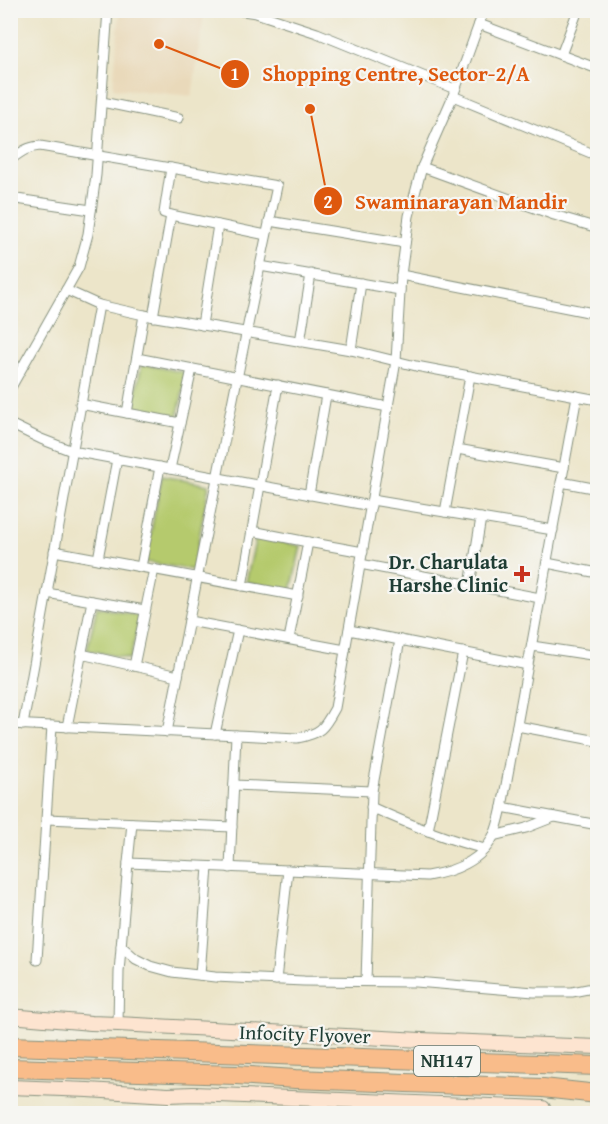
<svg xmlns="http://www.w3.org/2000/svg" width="608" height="1124" font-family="'Gentium Book Plus',serif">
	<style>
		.built { fill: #e9d9ba }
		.green { fill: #b5ca6d; stroke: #6a8450; stroke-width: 1.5 }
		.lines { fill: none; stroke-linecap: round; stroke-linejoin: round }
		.street-casing { stroke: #86917e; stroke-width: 11 }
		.secondary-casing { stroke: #86917e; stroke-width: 16 }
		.highway-casing { stroke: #86917e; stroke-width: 20 }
		.street { stroke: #fff; stroke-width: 9 }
		.secondary { stroke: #fde4d0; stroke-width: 14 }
		.highway { stroke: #f9bc8a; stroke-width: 18 }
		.poi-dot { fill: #c8321e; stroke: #f6f6f2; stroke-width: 2 }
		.labels { text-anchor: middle; stroke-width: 4.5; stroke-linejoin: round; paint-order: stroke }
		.shield { fill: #f6f6f2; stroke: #60746d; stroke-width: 1.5 }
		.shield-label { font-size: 18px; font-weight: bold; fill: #1f3d34 }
		.poi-label { font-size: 20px; font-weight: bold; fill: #1f3d34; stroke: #f6f6f2; text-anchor: end }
		.street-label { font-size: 20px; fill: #1f3d34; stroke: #f6f6f2 }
		.leader { fill: none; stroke: #de580e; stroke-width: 2 }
		.callout-dot { fill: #de580e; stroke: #f6f6f2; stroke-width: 2 }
		.mark-label { font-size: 18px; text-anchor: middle; font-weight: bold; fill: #fff }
		.callout-label { font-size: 21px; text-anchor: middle; font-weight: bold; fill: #de580e; stroke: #f6f6f2; stroke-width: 4.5; stroke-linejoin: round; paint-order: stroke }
	</style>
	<rect width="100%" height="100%" fill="#f6f6f2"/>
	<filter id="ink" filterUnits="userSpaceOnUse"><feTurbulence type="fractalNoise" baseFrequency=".0167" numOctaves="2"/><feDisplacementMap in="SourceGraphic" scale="12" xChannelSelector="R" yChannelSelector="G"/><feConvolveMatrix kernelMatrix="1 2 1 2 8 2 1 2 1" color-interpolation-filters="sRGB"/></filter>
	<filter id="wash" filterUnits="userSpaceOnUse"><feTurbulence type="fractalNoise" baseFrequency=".008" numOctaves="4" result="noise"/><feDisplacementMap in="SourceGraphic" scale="24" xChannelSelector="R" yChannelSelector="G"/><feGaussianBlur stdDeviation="1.35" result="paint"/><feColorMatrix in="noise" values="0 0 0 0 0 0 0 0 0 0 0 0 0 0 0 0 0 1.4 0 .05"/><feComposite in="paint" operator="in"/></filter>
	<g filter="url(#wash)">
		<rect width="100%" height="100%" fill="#ece5c9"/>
		<path class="built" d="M120,11l84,4 -12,81 -79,-8z"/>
		<g class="green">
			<path d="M142,364l45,9 -10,45 -45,-9z"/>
			<path d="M162,476l47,9 -16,85 -48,-8z"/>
			<path d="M256,537l45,9 -10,45 -45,-9z"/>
			<path d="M97,607l43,9 -10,43 -43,-9z"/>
		</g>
	</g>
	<g filter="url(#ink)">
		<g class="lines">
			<g class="street-casing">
				<g id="street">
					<path d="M237,10l19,3 61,20 138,56"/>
					<path d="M479,24l119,45"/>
					<path d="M561,55l17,-45"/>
					<path d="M453,96l145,60"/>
					<path d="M102,102l77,16"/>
					<path d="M10,160c11,-8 17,-13 30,-14l237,40c-39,181 -74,364 -110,546"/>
					<path d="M422,167l31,-71 31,-86"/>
					<path d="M10,198l81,12"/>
					<path d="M171,215l-7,-2 7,-45"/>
					<path d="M269,221l136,22"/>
					<path d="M260,266l140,24"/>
					<path d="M401,275l197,39"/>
					<path d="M66,290l33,15 45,10 207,35 65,16 182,34"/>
					<path d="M153,317l18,-102 95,20"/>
					<path d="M202,325l16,-100"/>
					<path d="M300,342l11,-68"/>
					<path d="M351,350l10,-67"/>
					<path d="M137,358l251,49"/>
					<path d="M10,389l69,-122 9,-33 8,-59 12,-165"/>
					<path d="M80,404l47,9 17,-98"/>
					<path d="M127,413l53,10"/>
					<path d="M10,424l31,15 31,12 299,55"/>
					<path d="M457,449l107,19"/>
					<path d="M170,469l22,-100"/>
					<path d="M561,482l37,7"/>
					<path d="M309,495l17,-100"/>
					<path d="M372,500l181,30"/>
					<path d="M445,512l25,-136"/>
					<path d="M252,531l56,11"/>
					<path d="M54,551l244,45"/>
					<path d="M98,559l19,-100"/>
					<path d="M547,563l51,10"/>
					<path d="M360,564l180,34"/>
					<path d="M141,567l19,-100"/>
					<path d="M470,585l11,-67"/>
					<path d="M242,586l36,-201"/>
					<path d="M47,593l45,8 -25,126"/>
					<path d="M92,601l53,9"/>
					<path d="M189,621l156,29"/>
					<path d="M349,630l51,10"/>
					<path d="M289,639l19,-97 55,10"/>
					<path d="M532,646l66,10"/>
					<path d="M81,654l97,22"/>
					<path d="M134,666l20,-97"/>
					<path d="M10,724l287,14c24,-4 27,-10 38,-30l61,-347 5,-86 8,-59 13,-49 132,48 44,13"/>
					<path d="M23,725l76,-420"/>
					<path d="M517,726l81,15"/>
					<path d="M215,734l23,-104"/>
					<path d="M234,785l138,6"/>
					<path d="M371,807c37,17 75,32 114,42"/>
					<path d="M502,807l96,18"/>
					<path d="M47,819l185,8"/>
					<path d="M428,831l35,-179"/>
					<path d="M493,836l33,-8 28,-11"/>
					<path d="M128,863l4,-40"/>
					<path d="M230,868l6,-133"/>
					<path d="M121,946l15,13 14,7 22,6 43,5 89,4 112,1 118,10h38l26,-5"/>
					<path d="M37,960l15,-234"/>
					<path d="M200,975l8,-108"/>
					<path d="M276,980l12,-110"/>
					<path d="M366,981l6,-190 28,-151 128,25"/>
					<path d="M118,1024l1,-52 9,-109 299,13c26,-4 55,-15 67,-41 4,-9 6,-19 8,-28l75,-411"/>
				</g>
			</g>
			<g class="secondary-casing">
				<g id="secondary">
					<path d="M10,1016l81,7 27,1 303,16 177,7"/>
					<path d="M10,1087l78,3 80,5 25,-1 350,14"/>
				</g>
			</g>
			<g class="highway-casing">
				<g id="highway">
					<path d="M10,1046l588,20"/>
					<path d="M10,1068l226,7 59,4 248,9 55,6"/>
				</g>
			</g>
			<use href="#street" class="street"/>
			<use href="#secondary" class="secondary"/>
			<use href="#highway" class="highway"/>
		</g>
	</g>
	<path class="poi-dot" d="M519 565h6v6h6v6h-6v6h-6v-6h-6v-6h6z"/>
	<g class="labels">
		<rect class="shield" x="414" y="1046" width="66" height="30" rx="4.5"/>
		<g class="shield-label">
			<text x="447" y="1067">NH147</text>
		</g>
		<g class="poi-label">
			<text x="508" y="569">Dr. Charulata<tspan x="508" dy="23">Harshe Clinic</tspan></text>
		</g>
		<g class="street-label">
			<text transform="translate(305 1034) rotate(2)" y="7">Infocity Flyover</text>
		</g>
	</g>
	<path class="leader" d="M159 44L235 74M310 109L328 201"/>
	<g class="callout-dot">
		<circle cx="159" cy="44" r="6"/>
		<circle cx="310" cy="109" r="6"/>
		<circle cx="235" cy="74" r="15"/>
		<circle cx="328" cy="201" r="15"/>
	</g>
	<g class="mark-label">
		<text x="235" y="80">1</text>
		<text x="328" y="208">2</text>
	</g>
	<g class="callout-label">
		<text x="396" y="81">Shopping Centre, Sector-2/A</text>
		<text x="461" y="209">Swaminarayan Mandir</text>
	</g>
	<rect width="608" height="1124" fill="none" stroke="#f6f6f2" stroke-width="36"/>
</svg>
